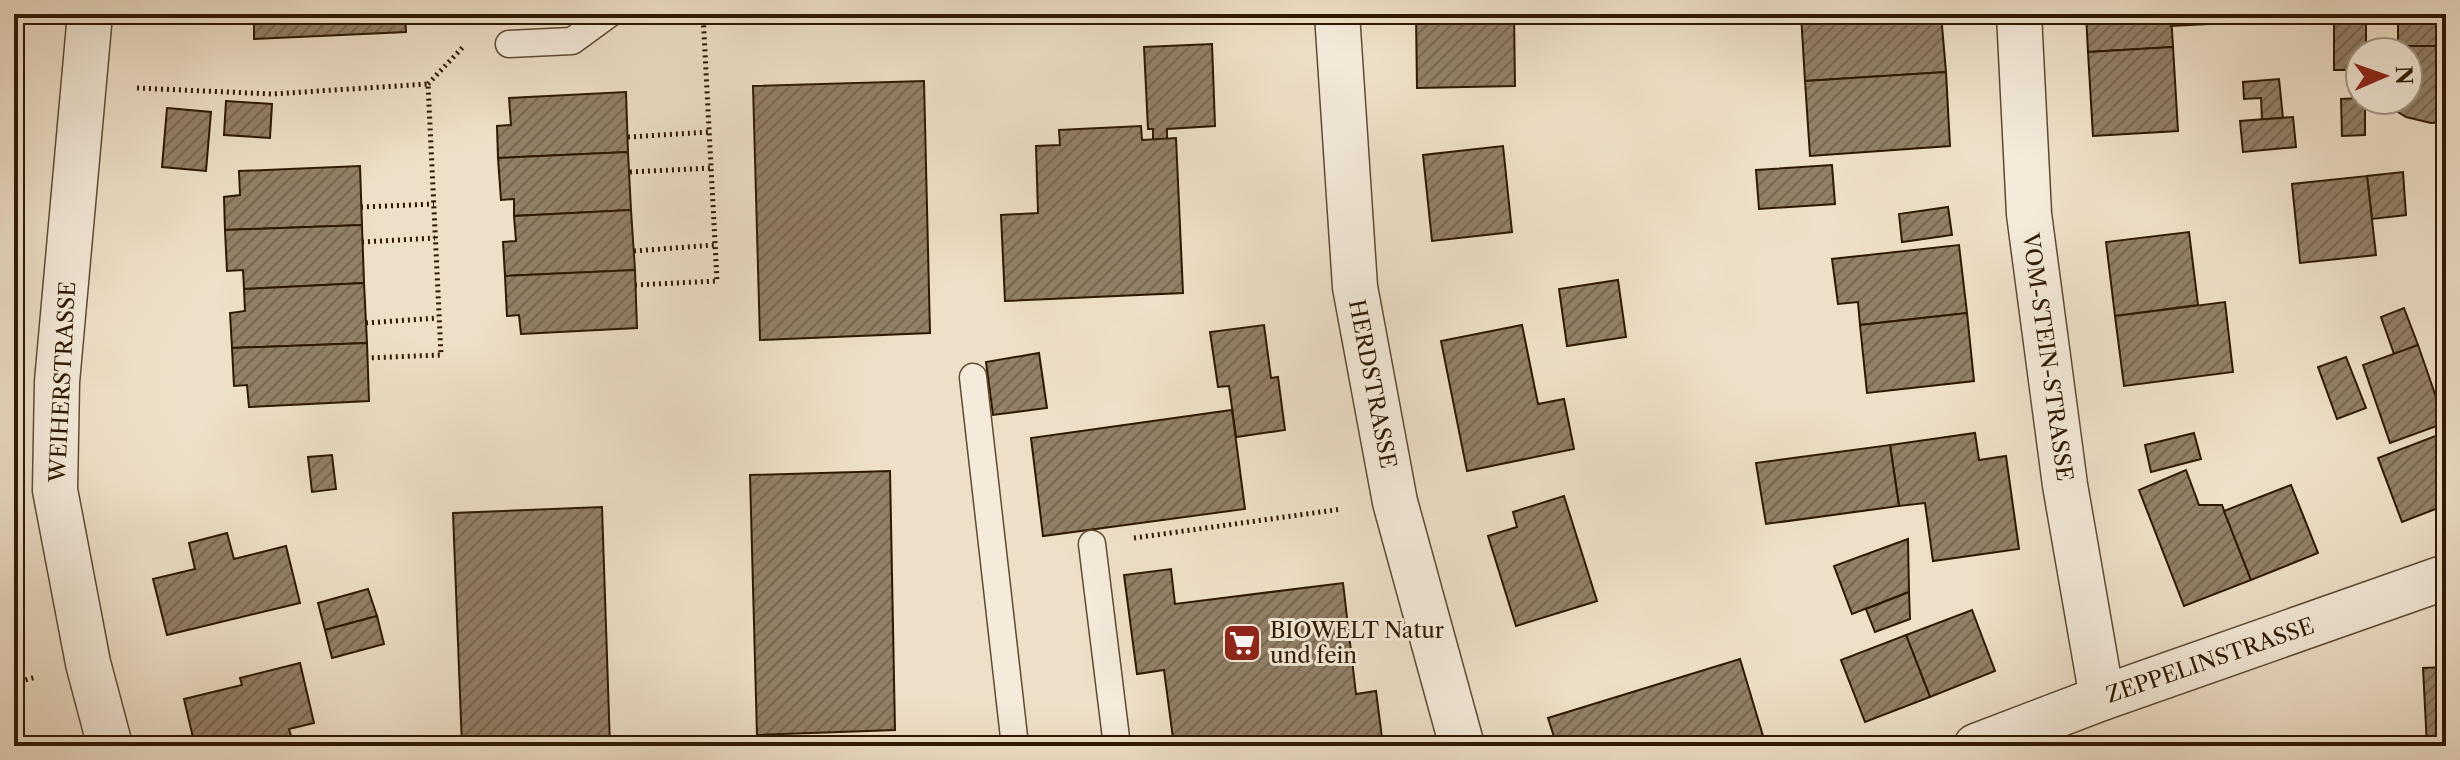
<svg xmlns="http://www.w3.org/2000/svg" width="2460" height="760" font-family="'Libre Caslon Text',serif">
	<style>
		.building { fill: url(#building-hatch); stroke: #2f1901; stroke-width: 2 }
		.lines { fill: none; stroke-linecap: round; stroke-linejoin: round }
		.lane-casing { stroke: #5f4b33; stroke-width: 29 }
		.street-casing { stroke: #5f4b33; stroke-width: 47 }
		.path { stroke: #2f1901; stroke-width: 5; stroke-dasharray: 2 4; stroke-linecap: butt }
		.lane { stroke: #f4ebdb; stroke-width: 26 }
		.street { stroke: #f4ebdb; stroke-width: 44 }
		.labels { text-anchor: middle; stroke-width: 6; stroke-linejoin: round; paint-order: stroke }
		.street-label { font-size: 22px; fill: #2f1901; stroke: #f4ebdb }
		.poi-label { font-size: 22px; fill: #2f1901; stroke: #f4ebdb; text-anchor: start }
	</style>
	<defs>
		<pattern id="building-hatch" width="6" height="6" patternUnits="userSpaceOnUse" patternTransform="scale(2)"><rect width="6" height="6" fill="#928068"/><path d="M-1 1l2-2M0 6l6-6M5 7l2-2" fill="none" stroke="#786853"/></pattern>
	</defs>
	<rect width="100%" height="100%" fill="#eee0c8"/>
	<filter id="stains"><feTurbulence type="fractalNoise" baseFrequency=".0025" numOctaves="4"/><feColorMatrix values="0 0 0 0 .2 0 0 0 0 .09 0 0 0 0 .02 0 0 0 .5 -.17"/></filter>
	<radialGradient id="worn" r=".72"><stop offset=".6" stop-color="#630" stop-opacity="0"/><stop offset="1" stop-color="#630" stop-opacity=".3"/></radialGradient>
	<g class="building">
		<path d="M254,14h151l1,18 -152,7z"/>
		<path d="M1416,14h98l1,72 -98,2z"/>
		<path d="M1801,14h140l5,58 -141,9z"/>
		<path d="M2086,14h85l2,33 -85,5z"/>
		<path d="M2171,14h37l1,10 -38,2z"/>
		<path d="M2334,14h32v38h-6v18h-26z"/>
		<path d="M2398,14h48v32l-48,1z"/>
		<path d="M1212,44l3,82 -48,3v10l-14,1v-11h-5l-4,-82z"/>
		<path d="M2393,46h53v76l-15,1 -25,-6 -22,-14 3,-3h21v-48h-15z"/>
		<path d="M2173,47l5,84 -85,5 -5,-84z"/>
		<path d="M1946,72l4,74 -140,10 -5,-75z"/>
		<path d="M2279,79l4,39 -21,2 -1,-22 -17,1 -1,-17z"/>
		<path d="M924,81l6,252 -170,7 -7,-254z"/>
		<path d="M626,92l2,60 -130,6 -1,-32 14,-1 -2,-27z"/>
		<path d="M2360,98v2h5v35l-23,1 -1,-37z"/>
		<path d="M226,101l46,3 -2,34 -46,-3z"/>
		<path d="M167,108l44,4 -5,59 -44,-4z"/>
		<path d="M2293,117l3,30 -53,5 -3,-31z"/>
		<path d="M1141,126l1,14 34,-2 7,155 -178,8 -4,-86 37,-2 -2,-67 24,-1 -1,-15z"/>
		<path d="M1503,146l9,86 -80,9 -9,-86z"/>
		<path d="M628,152l3,58 -117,6v-17l-13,1 -3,-42z"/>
		<path d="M1832,165l3,39 -76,5 -3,-39z"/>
		<path d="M360,166l2,59 -137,5 -1,-33 16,-2 -1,-24z"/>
		<path d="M2403,172l3,43 -34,4 -5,-43z"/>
		<path d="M2367,176l9,79 -76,8 -8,-79z"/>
		<path d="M1948,207l4,28 -50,7 -3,-28z"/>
		<path d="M631,210l4,60 -130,6 -2,-34 13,-1 -2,-25z"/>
		<path d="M362,225l2,58 -120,6 -1,-19 -16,1 -2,-41z"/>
		<path d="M2189,232l9,73 -83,11 -9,-74z"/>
		<path d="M1959,245l8,68 -107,12 -2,-23 -20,2 -6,-45z"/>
		<path d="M635,270l2,58 -116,6 -2,-19 -12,1 -2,-40z"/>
		<path d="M1618,280l8,57 -59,9 -8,-57z"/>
		<path d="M364,283l3,60 -135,5 -2,-35 15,-2 -1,-22z"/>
		<path d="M2225,302l8,70 -109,14 -9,-70z"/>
		<path d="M2404,308l14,37 -24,9 -13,-37z"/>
		<path d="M1967,313l7,68 -107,12 -7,-68z"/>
		<path d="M1264,325l7,53 7,-1 7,53 -49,7 -7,-51 -11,1 -8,-55z"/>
		<path d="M1522,325l16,79 26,-5 10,50 -107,22 -26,-130z"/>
		<path d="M367,343l2,58 -120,6 -2,-22 -13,1 -2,-38z"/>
		<path d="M2418,345l27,78 -55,20 -27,-78z"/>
		<path d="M1039,353l8,55 -54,7 -7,-53z"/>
		<path d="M2346,357l20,51 -29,11 -19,-52z"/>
		<path d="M1232,410l13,99 -202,27 -12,-98z"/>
		<path d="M2446,432v73l-44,17 -24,-64z"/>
		<path d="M1975,433l4,27 27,-4 13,93 -86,12 -8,-58 -26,3 -9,-61z"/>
		<path d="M2194,433l7,26 -50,13 -6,-27z"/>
		<path d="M1890,445l9,61 -133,18 -10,-61z"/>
		<path d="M332,455l4,34 -24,3 -4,-35z"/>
		<path d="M2186,470l13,35h23l29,75 -67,26 -45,-116z"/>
		<path d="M890,471l5,259 -138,5 -7,-260z"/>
		<path d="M2291,485l27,68 -67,27 -27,-69z"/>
		<path d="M1564,496l33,105 -81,25 -28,-90 29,-9 -4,-15z"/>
		<path d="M602,507l8,239h-148l-9,-233z"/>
		<path d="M227,533l7,26 52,-13 14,57 -133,32 -14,-56 42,-10 -6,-26z"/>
		<path d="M1908,539l1,53 -57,22 -18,-48z"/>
		<path d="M1171,569l4,35 168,-21 13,111 20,-3 6,47 -19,2v6h-189l-10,-76 -27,4 -13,-99z"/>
		<path d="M368,589l9,27 -52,14 -7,-27z"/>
		<path d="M1909,592l1,27 -35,13 -9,-23z"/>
		<path d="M1972,610l23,61 -65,26 -24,-62z"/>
		<path d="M377,616l7,28 -52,14 -7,-28z"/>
		<path d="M1906,635l24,62 -65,25 -24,-62z"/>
		<path d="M1740,659l26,87h-209l-9,-28z"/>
		<path d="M300,663l14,60 -25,6 5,17h-99l-11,-47 58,-14 -2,-7z"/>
		<path d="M2446,667v79h-19l-4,-78z"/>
	</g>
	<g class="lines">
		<g class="lane-casing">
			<g id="lane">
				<path d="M509,44l63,-3 37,-27"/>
				<path d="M973,377l42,369"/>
				<path d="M1092,544l25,202"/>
			</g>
		</g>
		<g class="street-casing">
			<g id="street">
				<path d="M90,14l-33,368 -2,108 33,173 22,83"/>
				<path d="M1337,14l18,273 40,215 67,244"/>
				<path d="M2019,14l10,200 36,271 37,213"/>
				<path d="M1976,746l126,-48 344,-121"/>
			</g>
		</g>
		<g class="path">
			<path d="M428,84l35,-37"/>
			<path d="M137,88l135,6 156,-10 13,271 -73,3"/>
			<path d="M628,137l81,-5"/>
			<path d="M630,172l81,-4"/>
			<path d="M361,207l73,-3"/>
			<path d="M362,242l73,-4"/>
			<path d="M634,251l80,-6"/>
			<path d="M635,285l82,-4 -14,-267"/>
			<path d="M366,323l72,-5"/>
			<path d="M1134,538l208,-29"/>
			<path d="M14,683l22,-6"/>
		</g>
		<use href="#lane" class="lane"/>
		<use href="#street" class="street"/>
	</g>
	<defs>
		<g id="supermarket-square" transform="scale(2)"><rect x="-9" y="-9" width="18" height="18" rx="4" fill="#8f2418" stroke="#f4ebdb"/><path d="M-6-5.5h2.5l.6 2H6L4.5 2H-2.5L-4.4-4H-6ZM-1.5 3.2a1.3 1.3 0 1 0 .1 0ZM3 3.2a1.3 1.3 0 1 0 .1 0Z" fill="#fff"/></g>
	</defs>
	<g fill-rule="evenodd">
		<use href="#supermarket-square" x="1242" y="643"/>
	</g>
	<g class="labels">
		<g class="street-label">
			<text transform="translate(2048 357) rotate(82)" y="8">VOM-STEIN-STRASSE</text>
			<text transform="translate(62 382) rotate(-87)" y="8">WEIHERSTRASSE</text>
			<text transform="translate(1373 384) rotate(79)" y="8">HERDSTRASSE</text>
			<text transform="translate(2210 660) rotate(-19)" y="8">ZEPPELINSTRASSE</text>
		</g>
		<g class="poi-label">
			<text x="1270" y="638">BIOWELT Natur<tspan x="1270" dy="25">und fein</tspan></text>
		</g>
	</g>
	<rect width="2460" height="760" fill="none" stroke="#eee0c8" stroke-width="48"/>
	<rect x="16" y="16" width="2428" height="728" fill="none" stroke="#2f1901" stroke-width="4"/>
	<rect x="24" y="24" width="2412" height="712" fill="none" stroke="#2f1901" stroke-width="2"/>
	<g transform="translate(2384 76) rotate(88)"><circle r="38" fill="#f4ebdb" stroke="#a59784" stroke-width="2"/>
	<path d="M0-6L14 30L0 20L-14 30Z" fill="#8f2418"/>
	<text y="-12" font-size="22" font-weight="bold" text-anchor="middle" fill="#2f1901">N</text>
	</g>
	<rect width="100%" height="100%" filter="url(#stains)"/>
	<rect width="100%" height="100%" fill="url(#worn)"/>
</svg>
